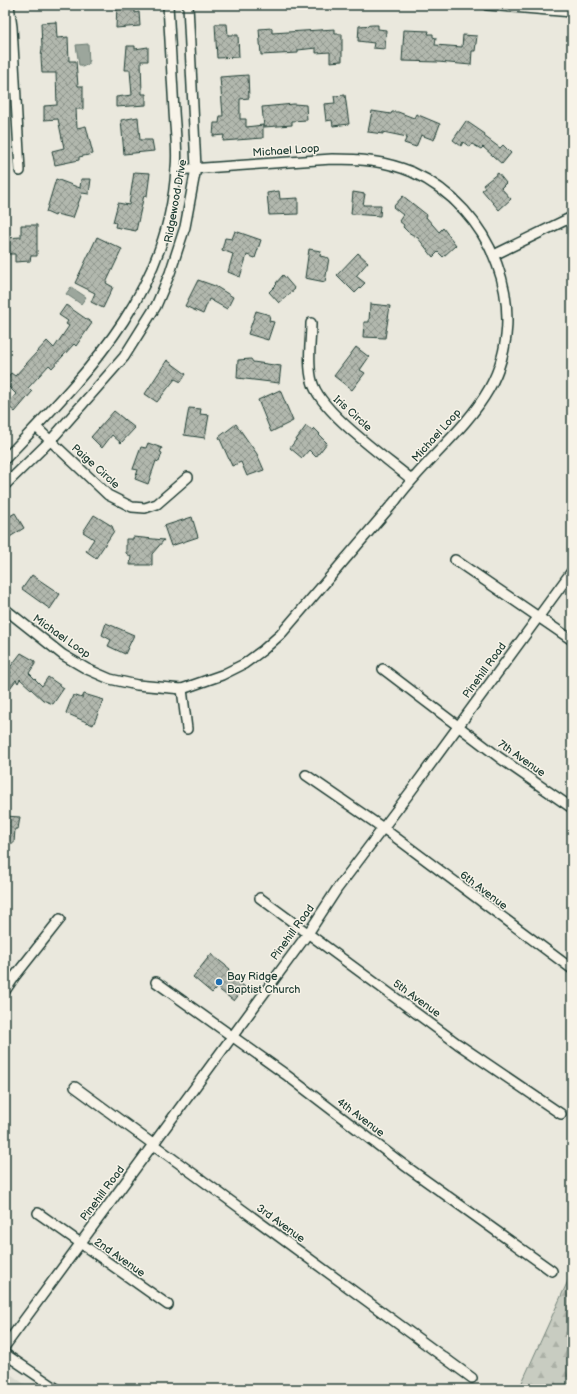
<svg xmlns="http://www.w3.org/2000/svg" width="577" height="1394" font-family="'Balsamiq Sans',sans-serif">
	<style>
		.built { fill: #d9dacf }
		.forest { fill: url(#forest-firs); stroke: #74847a }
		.water { fill: #9ca69c; stroke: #6a7c72 }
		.building { fill: url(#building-cross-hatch); stroke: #1f3d34 }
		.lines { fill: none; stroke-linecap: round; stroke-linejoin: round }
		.street-casing { stroke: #1f3d34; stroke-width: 12 }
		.street { stroke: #f7f3e8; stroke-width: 9 }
		.poi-dot { fill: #1f6fb2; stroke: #f7f3e8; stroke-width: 1.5 }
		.labels { text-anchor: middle; stroke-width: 3; stroke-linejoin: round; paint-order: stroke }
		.street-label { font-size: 11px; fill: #1f3d34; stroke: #f7f3e8 }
		.poi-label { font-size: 11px; fill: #1f3d34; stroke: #f7f3e8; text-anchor: start }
	</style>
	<defs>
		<pattern id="forest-firs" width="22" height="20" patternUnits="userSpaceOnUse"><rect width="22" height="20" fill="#c8ccc1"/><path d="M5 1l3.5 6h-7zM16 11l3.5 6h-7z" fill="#abb0a6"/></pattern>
		<pattern id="building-cross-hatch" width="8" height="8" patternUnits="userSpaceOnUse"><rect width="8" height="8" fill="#b2b8ae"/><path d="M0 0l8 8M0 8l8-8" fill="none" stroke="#90978e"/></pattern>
	</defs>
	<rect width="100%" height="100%" fill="#eae8dd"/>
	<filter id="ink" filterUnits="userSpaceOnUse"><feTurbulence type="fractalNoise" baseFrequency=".025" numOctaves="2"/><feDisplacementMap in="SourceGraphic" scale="8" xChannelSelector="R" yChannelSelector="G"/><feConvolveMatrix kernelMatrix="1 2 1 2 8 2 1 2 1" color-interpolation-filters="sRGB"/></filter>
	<g filter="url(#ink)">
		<path class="built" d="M5,1370l26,19h-26z"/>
		<path class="forest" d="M572,1272v117h-53z"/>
		<g class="water">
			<path d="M88,44l1,20 -7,3v-2h-3l-3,-20z"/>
			<path d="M71,287l15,10 -5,7 -15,-10z"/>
		</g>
		<g class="building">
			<path d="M117,5h18v8l4,-1 1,14 -24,2z"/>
			<path d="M56,22l1,16 11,-1 1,24h7l2,25h5v23h-7l1,19 9,-2 7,28 -14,3v3l-24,5 -3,-14 12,-3 -6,-29 -14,1v-14l13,-1 -1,-32h-14l-1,-16 1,-9 -1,-25z"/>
			<path d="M215,24h12l1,11h10l1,22 -22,1z"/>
			<path d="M373,25h5v4l8,1 -1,19 -12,-1 1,-5 -16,-2 1,-15z"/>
			<path d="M272,28v5l63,-4v5h7v27l-12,1v-10l-14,1v-5l-18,2v3l-37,2 -2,-26z"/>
			<path d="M404,30l25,1 -1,3h5v3l3,1 -1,7 27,2 1,-12 14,1 -2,15h-3l-1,14 -33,-3 -36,-1z"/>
			<path d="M127,46h8v3l13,-2v14h-7l1,33h4v11l-30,2v-10l16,-2 -2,-25h-5z"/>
			<path d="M248,75l1,23 -9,1v20h6v8l17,-2v13l-40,3 1,-6 -11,1 1,-13h5l1,-7h3l-3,-39z"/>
			<path d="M345,95l4,29 -16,2 -1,-6 -6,1 -2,-17 11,-1 -1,-7z"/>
			<path d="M294,104l12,1 1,15 -15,1v4l-28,2 -2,-20z"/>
			<path d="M372,111l19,3 1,-2h6l16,6 2,-4 24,10 -6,16 -13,-5 -5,12 -12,-4 3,-6 -24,-5v2l-15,-2z"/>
			<path d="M138,117l2,23h12l2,11 -30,3 -3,-34z"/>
			<path d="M466,121l19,13 -1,2 16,12 3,-3 8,8 -9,11 -19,-17 -2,2 -9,-5 -2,3 -7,-5 -2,4 -8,-6z"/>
			<path d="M134,172l16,1 -3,23 -3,-1 -8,36 -21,-4 1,-4 -3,-1 5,-19 11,2z"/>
			<path d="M498,173l8,10 -5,5 10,11 -12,11 -17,-20 3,-2 -2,-3z"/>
			<path d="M56,179l24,9 1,-9h10l-2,15 -7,-1 -9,25 -17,-4 -1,2 -9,-4z"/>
			<path d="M279,191l1,8 18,-1v16l-29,1 -2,-22z"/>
			<path d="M353,192l12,2 -2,11h18l-1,11 -29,-2z"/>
			<path d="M403,196l24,19 -1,2 13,15 4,-4 13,17 -13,12 -5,-5 -5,5 -15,-19 -10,-6 -5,-5 1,-2 -5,-4 4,-6 -10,-8z"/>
			<path d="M21,225h16v31h-6l-1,5 -15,1v-8h-10v-16l16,-1z"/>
			<path d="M235,231l26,9 -6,18 -8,-3 -7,22 -12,-5 5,-18 -11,-4 3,-12 7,1z"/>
			<path d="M97,237l25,12 -16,34 7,4 -10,21 -12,-6 4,-9 -20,-10z"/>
			<path d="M309,249l12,2 -1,5 9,2 -4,24 -20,-4z"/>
			<path d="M358,253l10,9 -12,14 9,7 -10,10 -18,-18z"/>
			<path d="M283,275l12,14 -16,14 -10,-11 8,-8 -1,-1z"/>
			<path d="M198,280l17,6 18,11 -6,12 -18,-10 -6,15 -18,-8z"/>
			<path d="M370,304l20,2 -5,32 -22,-1 1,-15h5z"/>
			<path d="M66,305l26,18 -16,23 -2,-2 -22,24 -3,-3 -21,23 4,4 -17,20 -8,-7 9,-11 -11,-11v-3l6,-7 4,3 32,-35 7,7 15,-22 -3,-2 2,-3 -9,-6z"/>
			<path d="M256,311l14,4 -1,6 5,1 -6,18 -20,-6z"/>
			<path d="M356,347l13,10 -9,13 5,3 -13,17 -18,-14z"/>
			<path d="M251,359l2,3 28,4 -2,17 -42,-5 1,-18z"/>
			<path d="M167,360l19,14 -5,8 -6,-3 -18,23 -12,-8z"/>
			<path d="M280,390l13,31 -22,11 -13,-32z"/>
			<path d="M189,408l12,1 -1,5 9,1 -4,23 -21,-3z"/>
			<path d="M114,411l21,17 -14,15 -9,-8 -10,13 -11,-11z"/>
			<path d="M236,424l21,30 7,16 -17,6 -6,-14 -9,4 -13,-29z"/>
			<path d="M306,426l6,4 2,-2 6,6 -1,1 8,8 -11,14 -7,-7 -7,8 -12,-10z"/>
			<path d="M148,443l14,5 -2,4 2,1 -3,9 -3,-1 -8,23 -13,-5 3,-9 -5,-1 8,-22 5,1z"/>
			<path d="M15,513l9,15 -19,12v-21z"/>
			<path d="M94,515l18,11 2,5 -18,27 -10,-7 8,-12 -11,-7z"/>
			<path d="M192,517l6,20 -27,9 -7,-20z"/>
			<path d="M133,537l31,3 -12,14v11h-22l1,-8 -5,-4v-14h7z"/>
			<path d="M32,575l28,19 -10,15 -28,-20z"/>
			<path d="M106,623l28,12 -9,19 -17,-8 3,-6 -9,-5z"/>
			<path d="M21,653l14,8v3l-6,9 13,13 6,-9 16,11 -11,16 -10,-4 -23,-21 -2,4 -2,-3 -11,15v-13l6,-10 -3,-2z"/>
			<path d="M84,694l20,6 -11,25 -27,-12 7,-18 9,3z"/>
			<path d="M5,816l15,1 -2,12h-3l-1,14h-9z"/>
			<path d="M211,954l19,15 -3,4 18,14 -11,14 -17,-13 -5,5 -19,-16z"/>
		</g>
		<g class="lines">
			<g class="street-casing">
				<g id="street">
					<path d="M9,5l3,22 8,144"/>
					<path d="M487,5l85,7"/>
					<path d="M494,255l78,-38"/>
					<path d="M311,323c0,19 -4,40 1,58 7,30 74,77 99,98"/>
					<path d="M36,427l72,68 24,12 13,1 12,-4 31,-27"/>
					<path d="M5,459c81,-85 164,-165 171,-291 2,-19 -1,-38 -2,-57 -2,-35 -4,-71 -6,-106"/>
					<path d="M5,485l46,-45 73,-83 32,-51 14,-33 15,-46 11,-59 -8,-163"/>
					<path d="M455,560l117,80"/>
					<path d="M5,609l58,46 24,14 23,10 27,6 45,4 40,-14 22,-11 19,-14 18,-16 115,-134c28,-39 69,-69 93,-111 44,-79 3,-181 -77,-217 -26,-11 -52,-13 -80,-13l-156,11"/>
					<path d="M383,669l117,89 72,50"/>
					<path d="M182,689l5,40"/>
					<path d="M306,775l77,53 189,141"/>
					<path d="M260,898l198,146 103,70"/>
					<path d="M156,982l129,92 119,91 148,106"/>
					<path d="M5,991l10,-15 45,-57"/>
					<path d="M75,1087l397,291"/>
					<path d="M38,1213l130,92"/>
					<path d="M5,1346l304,-414 28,-43 74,-98 161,-220"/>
					<path d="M5,1354l52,35"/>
				</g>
			</g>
			<use href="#street" class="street"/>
		</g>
	</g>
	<circle class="poi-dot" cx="219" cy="982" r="4"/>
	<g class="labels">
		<g class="street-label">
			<text transform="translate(286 150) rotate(-4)" y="4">Michael Loop</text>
			<text transform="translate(175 201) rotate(-80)" y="4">Ridgewood Drive</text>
			<text transform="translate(353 413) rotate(42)" y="4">Iris Circle</text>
			<text transform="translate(436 435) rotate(-48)" y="4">Michael Loop</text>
			<text transform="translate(96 466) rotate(42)" y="4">Paige Circle</text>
			<text transform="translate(62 636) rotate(35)" y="4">Michael Loop</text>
			<text transform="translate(484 670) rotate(-54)" y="4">Pinehill Road</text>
			<text transform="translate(522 758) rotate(35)" y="4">7th Avenue</text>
			<text transform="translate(484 890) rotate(37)" y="4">6th Avenue</text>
			<text transform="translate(292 932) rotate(-54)" y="4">Pinehill Road</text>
			<text transform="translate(417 998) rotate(36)" y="4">5th Avenue</text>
			<text transform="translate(361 1117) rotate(37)" y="4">4th Avenue</text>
			<text transform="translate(102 1193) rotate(-53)" y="4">Pinehill Road</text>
			<text transform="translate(281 1223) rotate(36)" y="4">3rd Avenue</text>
			<text transform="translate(120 1257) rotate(35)" y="4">2nd Avenue</text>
		</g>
		<g class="poi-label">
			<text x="227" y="980">Bay Ridge<tspan x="227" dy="13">Baptist Church</tspan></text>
		</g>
	</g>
	<rect width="577" height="1394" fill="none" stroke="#f7f3e8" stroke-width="20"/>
	<rect x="10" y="10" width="557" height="1374" fill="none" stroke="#1f3d34" stroke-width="1.5" filter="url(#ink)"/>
</svg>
